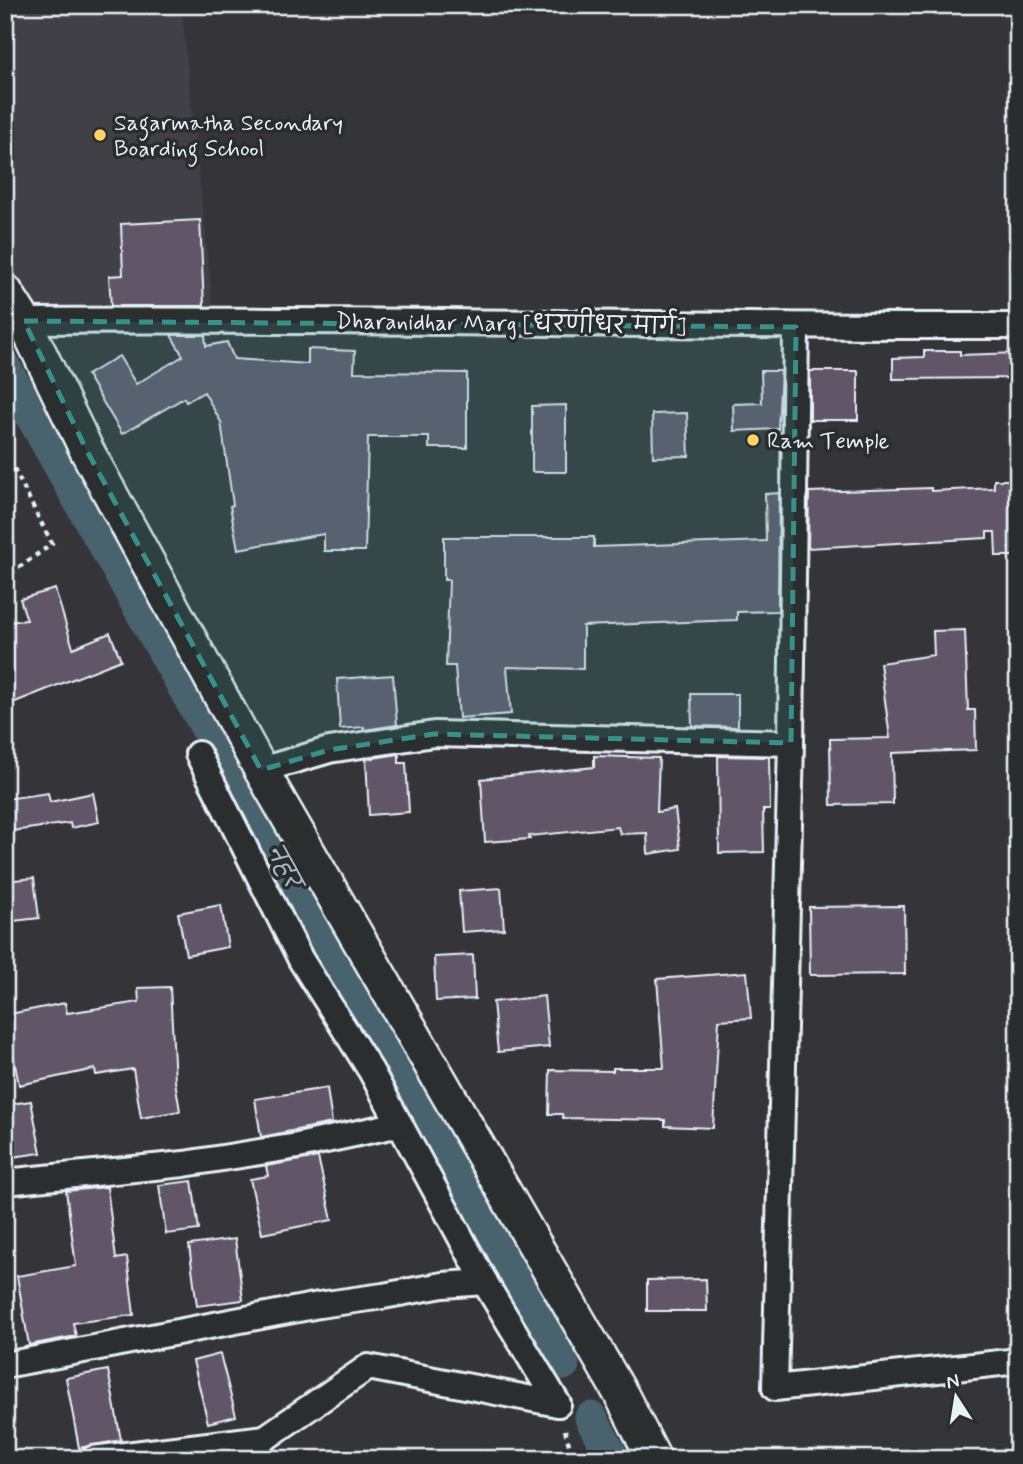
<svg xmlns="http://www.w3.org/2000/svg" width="1023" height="1464" font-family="Mynerve,'Playpen Sans Deva',sans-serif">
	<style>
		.built { fill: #423f47 }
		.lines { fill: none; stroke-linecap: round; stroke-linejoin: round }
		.canal { stroke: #4a646e; stroke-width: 33 }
		.building { fill: #615767; stroke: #e8f1f8; stroke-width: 2 }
		.street-casing { stroke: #e8f1f8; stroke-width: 30 }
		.secondary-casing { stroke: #e8f1f8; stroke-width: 38 }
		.path { stroke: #e8f1f8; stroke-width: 4.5; stroke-dasharray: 5 5; stroke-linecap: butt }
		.street { stroke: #2a2d2e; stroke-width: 24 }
		.secondary { stroke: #2a2d2e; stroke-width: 33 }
		.marked { fill: #3a8f8a; fill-opacity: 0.2; stroke: #3a8f8a; stroke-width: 5; stroke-dasharray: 14 9; stroke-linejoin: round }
		.poi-dot { fill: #ffd166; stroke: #2a2d2e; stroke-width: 2.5 }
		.labels { text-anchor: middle; stroke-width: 7; stroke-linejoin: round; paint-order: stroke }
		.poi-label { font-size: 23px; fill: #e8f1f8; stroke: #2a2d2e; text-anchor: start }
		.street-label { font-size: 23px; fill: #e8f1f8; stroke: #2a2d2e }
		.water-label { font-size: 24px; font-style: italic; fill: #a9b9c1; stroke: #2a2d2e }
	</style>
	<rect width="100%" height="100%" fill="#353539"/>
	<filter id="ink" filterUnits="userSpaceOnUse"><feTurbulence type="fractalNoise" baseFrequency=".0143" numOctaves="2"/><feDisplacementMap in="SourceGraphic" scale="14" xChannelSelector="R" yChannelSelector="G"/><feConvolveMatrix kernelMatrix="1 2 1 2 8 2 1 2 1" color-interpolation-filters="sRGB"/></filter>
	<g filter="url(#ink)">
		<path class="built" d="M5,5h176l32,303 -178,11 -30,-55z"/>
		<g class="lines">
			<g class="canal">
				<path d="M5,368l558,996"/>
				<path d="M591,1418l22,41"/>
			</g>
		</g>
		<g class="building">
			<path d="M200,220l4,86h-93l-2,-30 14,-1 -2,-51z"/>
			<path d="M171,335h34l1,11 21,-4 7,17 74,5v-15l47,2 -1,21 113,1v75h-38v-11h-61l-3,114h-41v-17l-86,15 -8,-43 3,-1 -12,-83 -17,-30 -18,10 -2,-4 -62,36 -35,-59 32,-19 17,28 47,-28z"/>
			<path d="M924,351h36v4l58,-2v25l-125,1v-21l31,-1z"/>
			<path d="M761,371h20l-3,58 -44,2 -1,-27 29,-1z"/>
			<rect x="810" y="371" width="48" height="49"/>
			<path d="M566,405v67h-34v-66z"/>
			<path d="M687,413l2,43 -36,1 -1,-43z"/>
			<path d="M994,480h24v76h-22l-1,-24h-8v6l-179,10 1,-56 122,-4v3l63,-3z"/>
			<path d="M779,493l-1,118 -41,1v8l-154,6v43l-76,-2 4,47 -52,4 -4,-52h-9l3,-86h-5v-43h150v10l172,-6 -1,-47z"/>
			<path d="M55,589l18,59 37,-15 11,27 -116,46v-84l22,-2 -7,-21z"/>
			<path d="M965,630l3,80h7l1,40 -84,3 1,51 -62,1 -1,-66 60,-1 -10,-75 54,-8 -1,-24z"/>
			<path d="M393,675l4,50 -33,5v-3l-24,2 -3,-50z"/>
			<path d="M691,694h47v33l-46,-1z"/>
			<path d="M399,754v9h7l3,49 -40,3 -3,-56z"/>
			<path d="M594,756l65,2 -2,54 18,-3 5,40 -32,5 -1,-21 -27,1 -2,-7 -89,9 1,3 -45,3 -4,-63 113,-12z"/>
			<path d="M718,756l51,1 1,53h-7l1,42 -45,1z"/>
			<path d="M48,793l2,9 43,-9 6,29 -28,6 -1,-5 -65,9v-33z"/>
			<path d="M34,878l5,40 -34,4v-41z"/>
			<path d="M501,888l3,41 -42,3 -3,-41z"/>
			<path d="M221,905l7,42 -42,8 -8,-42z"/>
			<path d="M904,906l1,68 -95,1 -1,-68z"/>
			<path d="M473,955l2,44 -39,2 -2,-44z"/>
			<path d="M747,972l4,46 -32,2 -6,108 -48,-2v-6l-102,-2 -1,-4h-13l1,-44 63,1v-3h51l-7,-89z"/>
			<path d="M170,987l5,94 5,30 -39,7 -8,-49 -37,6 -1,-6 -76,16 -14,-70 60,-12 2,10 72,-11 -1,-14z"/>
			<path d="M544,996l5,51 -51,5 -5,-50z"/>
			<path d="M327,1088l5,35 -71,14 -6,-38z"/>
			<path d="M31,1101l10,52 -36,5v-53z"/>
			<path d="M318,1157l14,63 -70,14 -12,-55 18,-3 -2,-10z"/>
			<path d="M192,1181l7,49 -33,4 -7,-49z"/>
			<path d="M107,1187l9,72 11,-2 7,58 -61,8 3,13 -47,9 -12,-69 59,-10 -10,-75z"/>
			<path d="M235,1239l8,61 -46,6 -8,-61z"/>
			<path d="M706,1279l1,32h-60v-31z"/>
			<path d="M220,1354l16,62 -28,7 -15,-62z"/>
			<path d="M108,1370l13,70 -42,8 -13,-70z"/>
		</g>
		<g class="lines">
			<g class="street-casing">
				<g id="street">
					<path d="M11,317l13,4c332,-3 663,6 994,5"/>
					<path d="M796,327l-5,416 -16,645 243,-27"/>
					<path d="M198,754l103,206 70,111 116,215 71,118"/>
					<path d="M261,770l68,-20 105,-16 357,9"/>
					<path d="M5,1182l179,-18 114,-18 102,-22"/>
					<path d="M5,1365l314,-60 64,-9 60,-11 42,-3"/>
					<path d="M93,1459l172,-21 103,-71 190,37"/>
				</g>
			</g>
			<g class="secondary-casing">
				<path id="secondary" d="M5,291l19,30 63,130 174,319 361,626 32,63"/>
			</g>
			<g class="path">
				<path d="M5,451l47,93 -47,33"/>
				<path d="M565,1430l8,29"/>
			</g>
			<use href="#street" class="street"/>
			<use href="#secondary" class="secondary"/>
		</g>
	</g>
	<path class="marked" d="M24,321l772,6 -5,416 -357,-9 -105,16 -68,20 -174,-319z"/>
	<g class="poi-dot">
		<circle cx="100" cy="135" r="7"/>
		<circle cx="753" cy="440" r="7"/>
	</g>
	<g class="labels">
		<g class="poi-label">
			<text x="114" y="130">Sagarmatha Secondary<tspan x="114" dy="26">Boarding School</tspan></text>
			<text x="767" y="448">Ram Temple</text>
		</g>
		<g class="street-label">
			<text transform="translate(511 323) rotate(1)" y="8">Dharanidhar Marg [धरणीधर मार्ग]</text>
		</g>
		<g class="water-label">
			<text transform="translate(284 866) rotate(61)" y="8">नहर</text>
		</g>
	</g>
	<rect width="1023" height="1464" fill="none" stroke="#2a2d2e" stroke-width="28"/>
	<rect x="14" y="14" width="995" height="1436" fill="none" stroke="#e8f1f8" stroke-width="2.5" filter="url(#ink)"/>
	<g transform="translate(956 1397) rotate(348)" stroke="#2a2d2e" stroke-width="5" paint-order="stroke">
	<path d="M0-5L12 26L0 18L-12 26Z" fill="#e8f1f8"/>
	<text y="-10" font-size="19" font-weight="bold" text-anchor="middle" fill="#e8f1f8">N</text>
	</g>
</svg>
